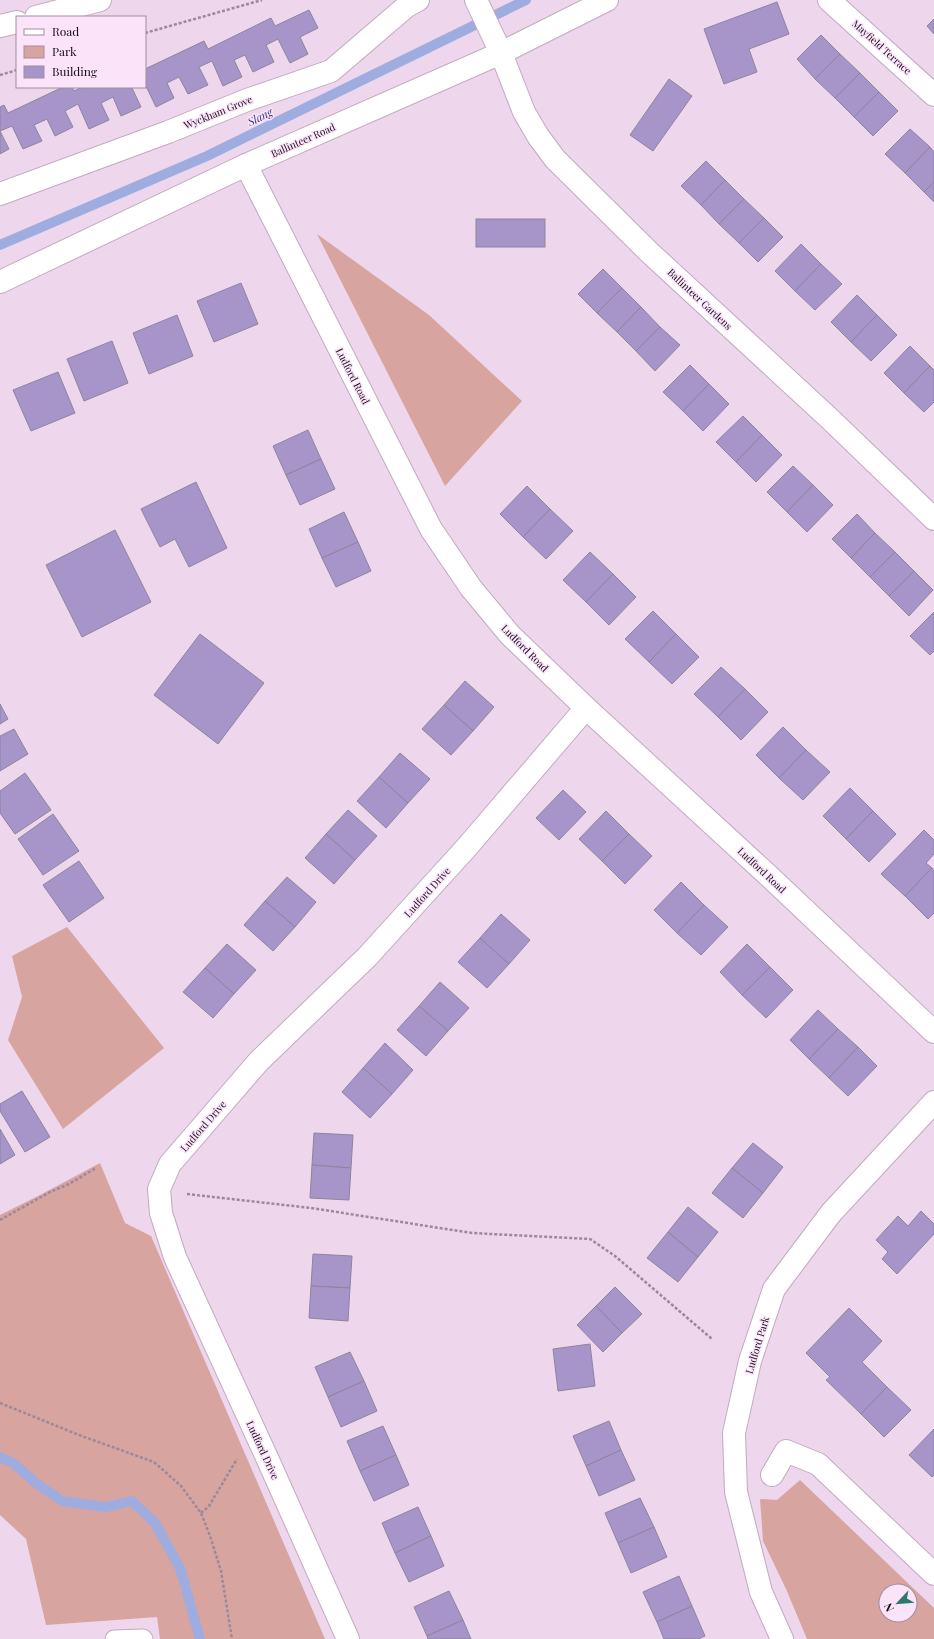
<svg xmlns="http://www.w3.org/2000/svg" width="934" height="1639" font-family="'Playfair Display',serif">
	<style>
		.green { fill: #d8a4a0; fill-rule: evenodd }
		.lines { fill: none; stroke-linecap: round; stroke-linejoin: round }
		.stream { stroke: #9eace0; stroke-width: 10 }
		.building { fill: #a795c9; stroke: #8c849e }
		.service-casing { stroke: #c1aabf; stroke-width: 19 }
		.minor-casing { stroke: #c1aabf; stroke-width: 24 }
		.secondary-casing { stroke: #c1aabf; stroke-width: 24 }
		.path { stroke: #9b899a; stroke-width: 2.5; stroke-dasharray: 3 2; stroke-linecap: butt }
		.service { stroke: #fff; stroke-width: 17 }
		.minor { stroke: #fff; stroke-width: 22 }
		.secondary { stroke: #fff; stroke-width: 22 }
		.labels { text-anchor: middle; stroke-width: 3; stroke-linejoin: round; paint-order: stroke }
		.street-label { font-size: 10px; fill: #150e15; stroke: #fbe3fa }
		.water-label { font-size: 11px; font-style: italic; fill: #344180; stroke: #fbe3fa }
	</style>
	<rect width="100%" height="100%" fill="#eed6ed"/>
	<g class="green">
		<path d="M317,234l112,81 93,86 -77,85z"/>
		<path d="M67,927l97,121 -101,81 -55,-89 14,-43 -10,-41z"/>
		<path d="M100,1163l25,60 26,13 174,403h-165l-3,-22 -111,8 -20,-86 -26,-24v-300l42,-21z"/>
		<path d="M800,1480l134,128v31h-127l-21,-50 -23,-48 -3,-42 17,1zM886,1591h24v24h-24z"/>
	</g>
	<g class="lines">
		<g class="stream">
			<path d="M0,245l207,-89 319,-156"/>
			<path d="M0,1457l13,6 23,20 26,18 44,6 26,-6 23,22 25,45 20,71"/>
		</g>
	</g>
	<g class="building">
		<path d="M777,2l12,32 -40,15 8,23 -33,12 -20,-55z"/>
		<path d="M309,10l9,18 -18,9 8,17 -18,9 -12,-24 -12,6 8,17 -21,10 -8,-17 -11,5 8,17 -19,9 -11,-25 -13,6 9,18 -20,9 -9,-17 -12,6 7,15 -18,9 -11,-23v-15l59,-28 4,8 63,-31 4,8z"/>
		<path d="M934,19v15l-7,-8z"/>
		<path d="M821,35l19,19 -25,25 -18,-20z"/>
		<path d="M840,54l20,19 -25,25 -20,-19z"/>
		<path d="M860,73l19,19 -25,25 -19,-19z"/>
		<path d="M669,79l23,17 -39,55 -23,-16z"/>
		<path d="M63,87h9l2,4 9,-4h51l-2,1 9,19 -20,9 -8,-19 -12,6 8,17 -20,9 -11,-25 -13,7 8,16 -18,9 -8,-17 -13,6 8,16 -19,8 -11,-23 -12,5 9,18 -9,5v-47l4,-2 4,8z"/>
		<path d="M879,92l19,19 -25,25 -19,-19z"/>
		<path d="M910,129l20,18 -25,26 -20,-19z"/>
		<path d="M930,147l4,5v30l-10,10 -19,-19z"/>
		<path d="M706,161l19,19 -24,25 -20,-19z"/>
		<path d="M725,180l19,19 -25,25 -18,-19z"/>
		<path d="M934,182v20l-10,-10z"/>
		<path d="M744,199l20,19 -25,25 -20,-19z"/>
		<path d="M764,218l19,19 -25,25 -19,-19z"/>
		<rect x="476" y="219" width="69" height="28"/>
		<path d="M801,244l20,20 -26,27 -20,-20z"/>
		<path d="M821,264l21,20 -27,26 -20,-19z"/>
		<path d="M603,269l19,19 -25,25 -19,-19z"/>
		<path d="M241,283l17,41 -44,18 -17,-41z"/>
		<path d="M622,288l19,19 -24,25 -20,-19z"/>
		<path d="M857,295l20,20 -26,27 -20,-20z"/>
		<path d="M641,307l19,20 -24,24 -19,-19z"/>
		<path d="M177,315l16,41 -44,18 -16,-41z"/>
		<path d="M877,315l20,20 -26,26 -20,-19z"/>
		<path d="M660,327l20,18 -25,26 -19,-20z"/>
		<path d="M112,341l16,42 -44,18 -17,-42z"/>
		<path d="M910,346l20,20 -26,27 -20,-20z"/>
		<path d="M690,365l19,19 -26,27 -20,-19z"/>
		<path d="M930,366l4,4v32l-10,10 -20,-19z"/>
		<path d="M58,372l17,41 -44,18 -18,-41z"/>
		<path d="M709,384l20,20 -26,27 -20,-20z"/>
		<path d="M743,416l19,19 -26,27 -20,-20z"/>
		<path d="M308,430l13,29 -35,16 -13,-29z"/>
		<path d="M762,435l20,20 -26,27 -20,-20z"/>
		<path d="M321,459l14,30 -35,16 -14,-30z"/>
		<path d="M793,466l20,19 -26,27 -20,-20z"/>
		<path d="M196,482l31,66 -38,19 -14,-28 -15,8 -19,-38z"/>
		<path d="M813,485l20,20 -26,27 -20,-20z"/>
		<path d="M527,486l23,23 -27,28 -23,-23z"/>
		<path d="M550,509l23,22 -27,28 -23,-22z"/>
		<path d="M344,512l14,30 -36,16 -13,-29z"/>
		<path d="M857,514l18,19 -24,25 -19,-19z"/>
		<path d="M115,530l36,72 -69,35 -36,-72z"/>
		<path d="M875,533l20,19 -25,25 -19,-19z"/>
		<path d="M358,542l13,29 -35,16 -14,-29z"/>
		<path d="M590,552l23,22 -27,28 -23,-22z"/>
		<path d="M895,552l19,19 -25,25 -19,-19z"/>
		<path d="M914,571l19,19 -24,26 -20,-20z"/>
		<path d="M613,574l23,23 -27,28 -23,-23z"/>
		<path d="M653,611l23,23 -27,28 -24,-23z"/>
		<path d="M934,612v39l-4,4 -20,-19z"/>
		<path d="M200,634l64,49 -46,61 -64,-49z"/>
		<path d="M676,634l23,23 -27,27 -23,-22z"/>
		<path d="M721,667l24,22 -27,28 -24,-23z"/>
		<path d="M465,681l29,26 -21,24 -29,-26z"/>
		<path d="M745,689l23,23 -27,28 -23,-23z"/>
		<path d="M0,704l8,15 -8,5z"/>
		<path d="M444,705l29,26 -22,24 -29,-26z"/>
		<path d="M783,727l23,23 -27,28 -23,-23z"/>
		<path d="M14,729l14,25 -28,17v-35z"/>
		<path d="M806,750l24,22 -27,28 -24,-22z"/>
		<path d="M400,753l30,26 -22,24 -29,-26z"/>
		<path d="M25,773l26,37 -36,24 -15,-21v-22z"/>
		<path d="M379,777l29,26 -22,25 -29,-27z"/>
		<path d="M850,788l23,23 -27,28 -23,-23z"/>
		<path d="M563,790l23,22 -27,28 -23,-22z"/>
		<path d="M348,810l29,26 -22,24 -29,-26z"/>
		<path d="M606,811l23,23 -27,27 -23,-22z"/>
		<path d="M873,811l23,23 -27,28 -23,-23z"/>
		<path d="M53,814l26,37 -36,24 -25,-36z"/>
		<path d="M924,830l10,10v14l-8,9 6,5 -27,28 -24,-22z"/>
		<path d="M326,834l29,26 -21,24 -29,-26z"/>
		<path d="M629,834l23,22 -27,28 -23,-23z"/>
		<path d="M79,861l25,37 -35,24 -26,-37z"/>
		<path d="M932,868l2,3v42l-6,6 -23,-23z"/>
		<path d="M287,877l29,25 -21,25 -30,-26z"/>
		<path d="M681,882l23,23 -27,28 -23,-23z"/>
		<path d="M265,901l30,26 -22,24 -29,-26z"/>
		<path d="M704,905l24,22 -27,28 -24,-22z"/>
		<path d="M501,914l29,26 -21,24 -29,-26z"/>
		<path d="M480,938l29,26 -22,24 -29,-26z"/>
		<path d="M227,944l29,26 -22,24 -29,-26z"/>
		<path d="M747,944l23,23 -28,28 -22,-23z"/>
		<path d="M770,967l23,23 -27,28 -24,-23z"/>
		<path d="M205,968l29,26 -21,24 -30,-26z"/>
		<path d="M440,982l29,26 -21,23 -29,-25z"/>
		<path d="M419,1006l29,25 -22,25 -29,-26z"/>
		<path d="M818,1010l20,19 -29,30 -19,-19z"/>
		<path d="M838,1029l20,18 -29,31 -20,-19z"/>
		<path d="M385,1043l28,27 -21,24 -29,-26z"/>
		<path d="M858,1047l19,19 -29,30 -19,-18z"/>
		<path d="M363,1068l29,26 -22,24 -28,-26z"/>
		<path d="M22,1091l28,46 -25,15 -25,-41v-7z"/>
		<path d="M0,1129l15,26 -15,9z"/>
		<path d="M314,1133l39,2 -2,33 -39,-3z"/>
		<path d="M753,1143l30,24 -20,26 -31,-25z"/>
		<path d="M312,1165l39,3 -2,32 -39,-2z"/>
		<path d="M732,1168l31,25 -20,25 -31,-25z"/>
		<path d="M688,1207l30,25 -20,25 -30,-25z"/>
		<path d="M921,1211l13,13v10l-37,40 -15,-15 6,-7 -12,-12 22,-24 10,10z"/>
		<path d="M668,1232l30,25 -20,25 -31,-24z"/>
		<path d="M313,1254l39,2 -2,32 -39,-2z"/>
		<path d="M311,1286l39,2 -2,33 -39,-3z"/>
		<path d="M615,1287l27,27 -20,19 -26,-27z"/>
		<path d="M596,1306l26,27 -19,19 -26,-27z"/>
		<path d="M849,1308l33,33 -20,21 25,25 -26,27 -35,-34 4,-3 -24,-24z"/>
		<path d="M590,1344l5,42 -37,5 -5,-42z"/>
		<path d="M350,1352l14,29 -36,16 -13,-30z"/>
		<path d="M364,1381l13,30 -36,16 -13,-30z"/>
		<path d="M887,1387l24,23 -27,27 -23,-23z"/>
		<path d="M609,1421l12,29 -35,16 -13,-30z"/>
		<path d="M383,1426l13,29 -36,16 -13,-30z"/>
		<path d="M934,1429v46l-2,2 -23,-22z"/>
		<path d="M621,1450l14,30 -36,16 -13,-30z"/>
		<path d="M396,1455l13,30 -35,16 -14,-30z"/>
		<path d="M640,1498l14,29 -36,16 -13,-30z"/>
		<path d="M418,1507l13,29 -36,17 -13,-30z"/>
		<path d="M654,1527l13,30 -36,16 -13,-30z"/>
		<path d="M431,1536l13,30 -35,16 -14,-29z"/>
		<path d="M679,1576l13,30 -35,16 -14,-30z"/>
		<path d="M449,1591l14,29 -36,16 -13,-29z"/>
		<path d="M692,1606l13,30 -7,3h-34l-7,-17z"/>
		<path d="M463,1620l8,19h-43l-1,-3z"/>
	</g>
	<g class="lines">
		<g class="service-casing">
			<path id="service" d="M114,1639l29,-1 1,1"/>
		</g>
		<g class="minor-casing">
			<g id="minor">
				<path d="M476,0l25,53 23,59 14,24 17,23 95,94 180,166 104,100"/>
				<path d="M829,0l105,95"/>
				<path d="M246,165l185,364 40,59 39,47 76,73 185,170 163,154"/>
				<path d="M0,194l168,-62 79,-32 84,-29 76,-65 11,-6"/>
				<path d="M0,282l246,-117 255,-112 106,-53"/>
				<path d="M772,1475l14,-24 32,13 116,110"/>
				<path d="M348,1639l-80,-179 -93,-203 -14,-44 -2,-24 11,-25 89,-103 108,-104 100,-110 119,-139"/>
				<path d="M782,1639l-21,-47 -25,-100 -2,-59 16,-72 24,-72 57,-76 103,-111"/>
			</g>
		</g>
		<g class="secondary-casing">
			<g id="secondary">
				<path d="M36,17l64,-17"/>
				<path d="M0,26l17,-4"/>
			</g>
		</g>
		<g class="path">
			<path d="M145,33l117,-33"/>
			<path d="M0,75l17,-5"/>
			<path d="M187,1194l124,14 161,25 118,6 25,17 97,83"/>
			<path d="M0,1220l50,-28 19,-8 27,-16"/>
			<path d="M0,1403l79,32 75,27 27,24 20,27 9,23 11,35 11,68"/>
			<path d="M201,1513l8,-7 28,-47"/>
		</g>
		<use href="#service" class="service"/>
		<use href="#minor" class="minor"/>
		<use href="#secondary" class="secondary"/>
	</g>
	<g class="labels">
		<g class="street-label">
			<text transform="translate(882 47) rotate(42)" y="4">Mayfield Terrace</text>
			<text transform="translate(218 112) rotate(-22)" y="4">Wyckham Grove</text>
			<text transform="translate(303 140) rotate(-24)" y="4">Ballinteer Road</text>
			<text transform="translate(700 299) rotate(43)" y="4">Ballinteer Gardens</text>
			<text transform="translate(353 376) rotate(63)" y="4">Ludford Road</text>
			<text transform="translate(525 648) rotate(45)" y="4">Ludford Road</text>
			<text transform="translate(762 870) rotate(43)" y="4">Ludford Road</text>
			<text transform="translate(427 892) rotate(-48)" y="4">Ludford Drive</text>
			<text transform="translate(203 1126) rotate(-49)" y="4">Ludford Drive</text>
			<text transform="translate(757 1345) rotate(-73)" y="4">Ludford Park</text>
			<text transform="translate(263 1450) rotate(65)" y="4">Ludford Drive</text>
		</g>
		<g class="water-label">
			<text transform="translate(260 117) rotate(-26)" y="4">Slang</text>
		</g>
	</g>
	<rect x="16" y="16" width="130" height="72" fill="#fbe3fa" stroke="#9f8e9e"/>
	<rect x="24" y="29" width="20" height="6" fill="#ffffff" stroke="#9f8e9e"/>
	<text x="52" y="36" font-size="12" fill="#150e15">Road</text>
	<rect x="24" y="46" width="20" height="12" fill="#d8a4a0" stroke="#9f8e9e"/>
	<text x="52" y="56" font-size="12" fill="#150e15">Park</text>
	<rect x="24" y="66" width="20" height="12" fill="#a795c9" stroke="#9f8e9e"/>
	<text x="52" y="76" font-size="12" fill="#150e15">Building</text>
	<g transform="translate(898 1603) rotate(244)"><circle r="19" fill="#fbe3fa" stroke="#9f8e9e"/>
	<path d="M0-3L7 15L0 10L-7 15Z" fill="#2e7670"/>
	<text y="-6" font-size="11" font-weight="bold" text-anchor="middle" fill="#150e15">N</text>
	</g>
</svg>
